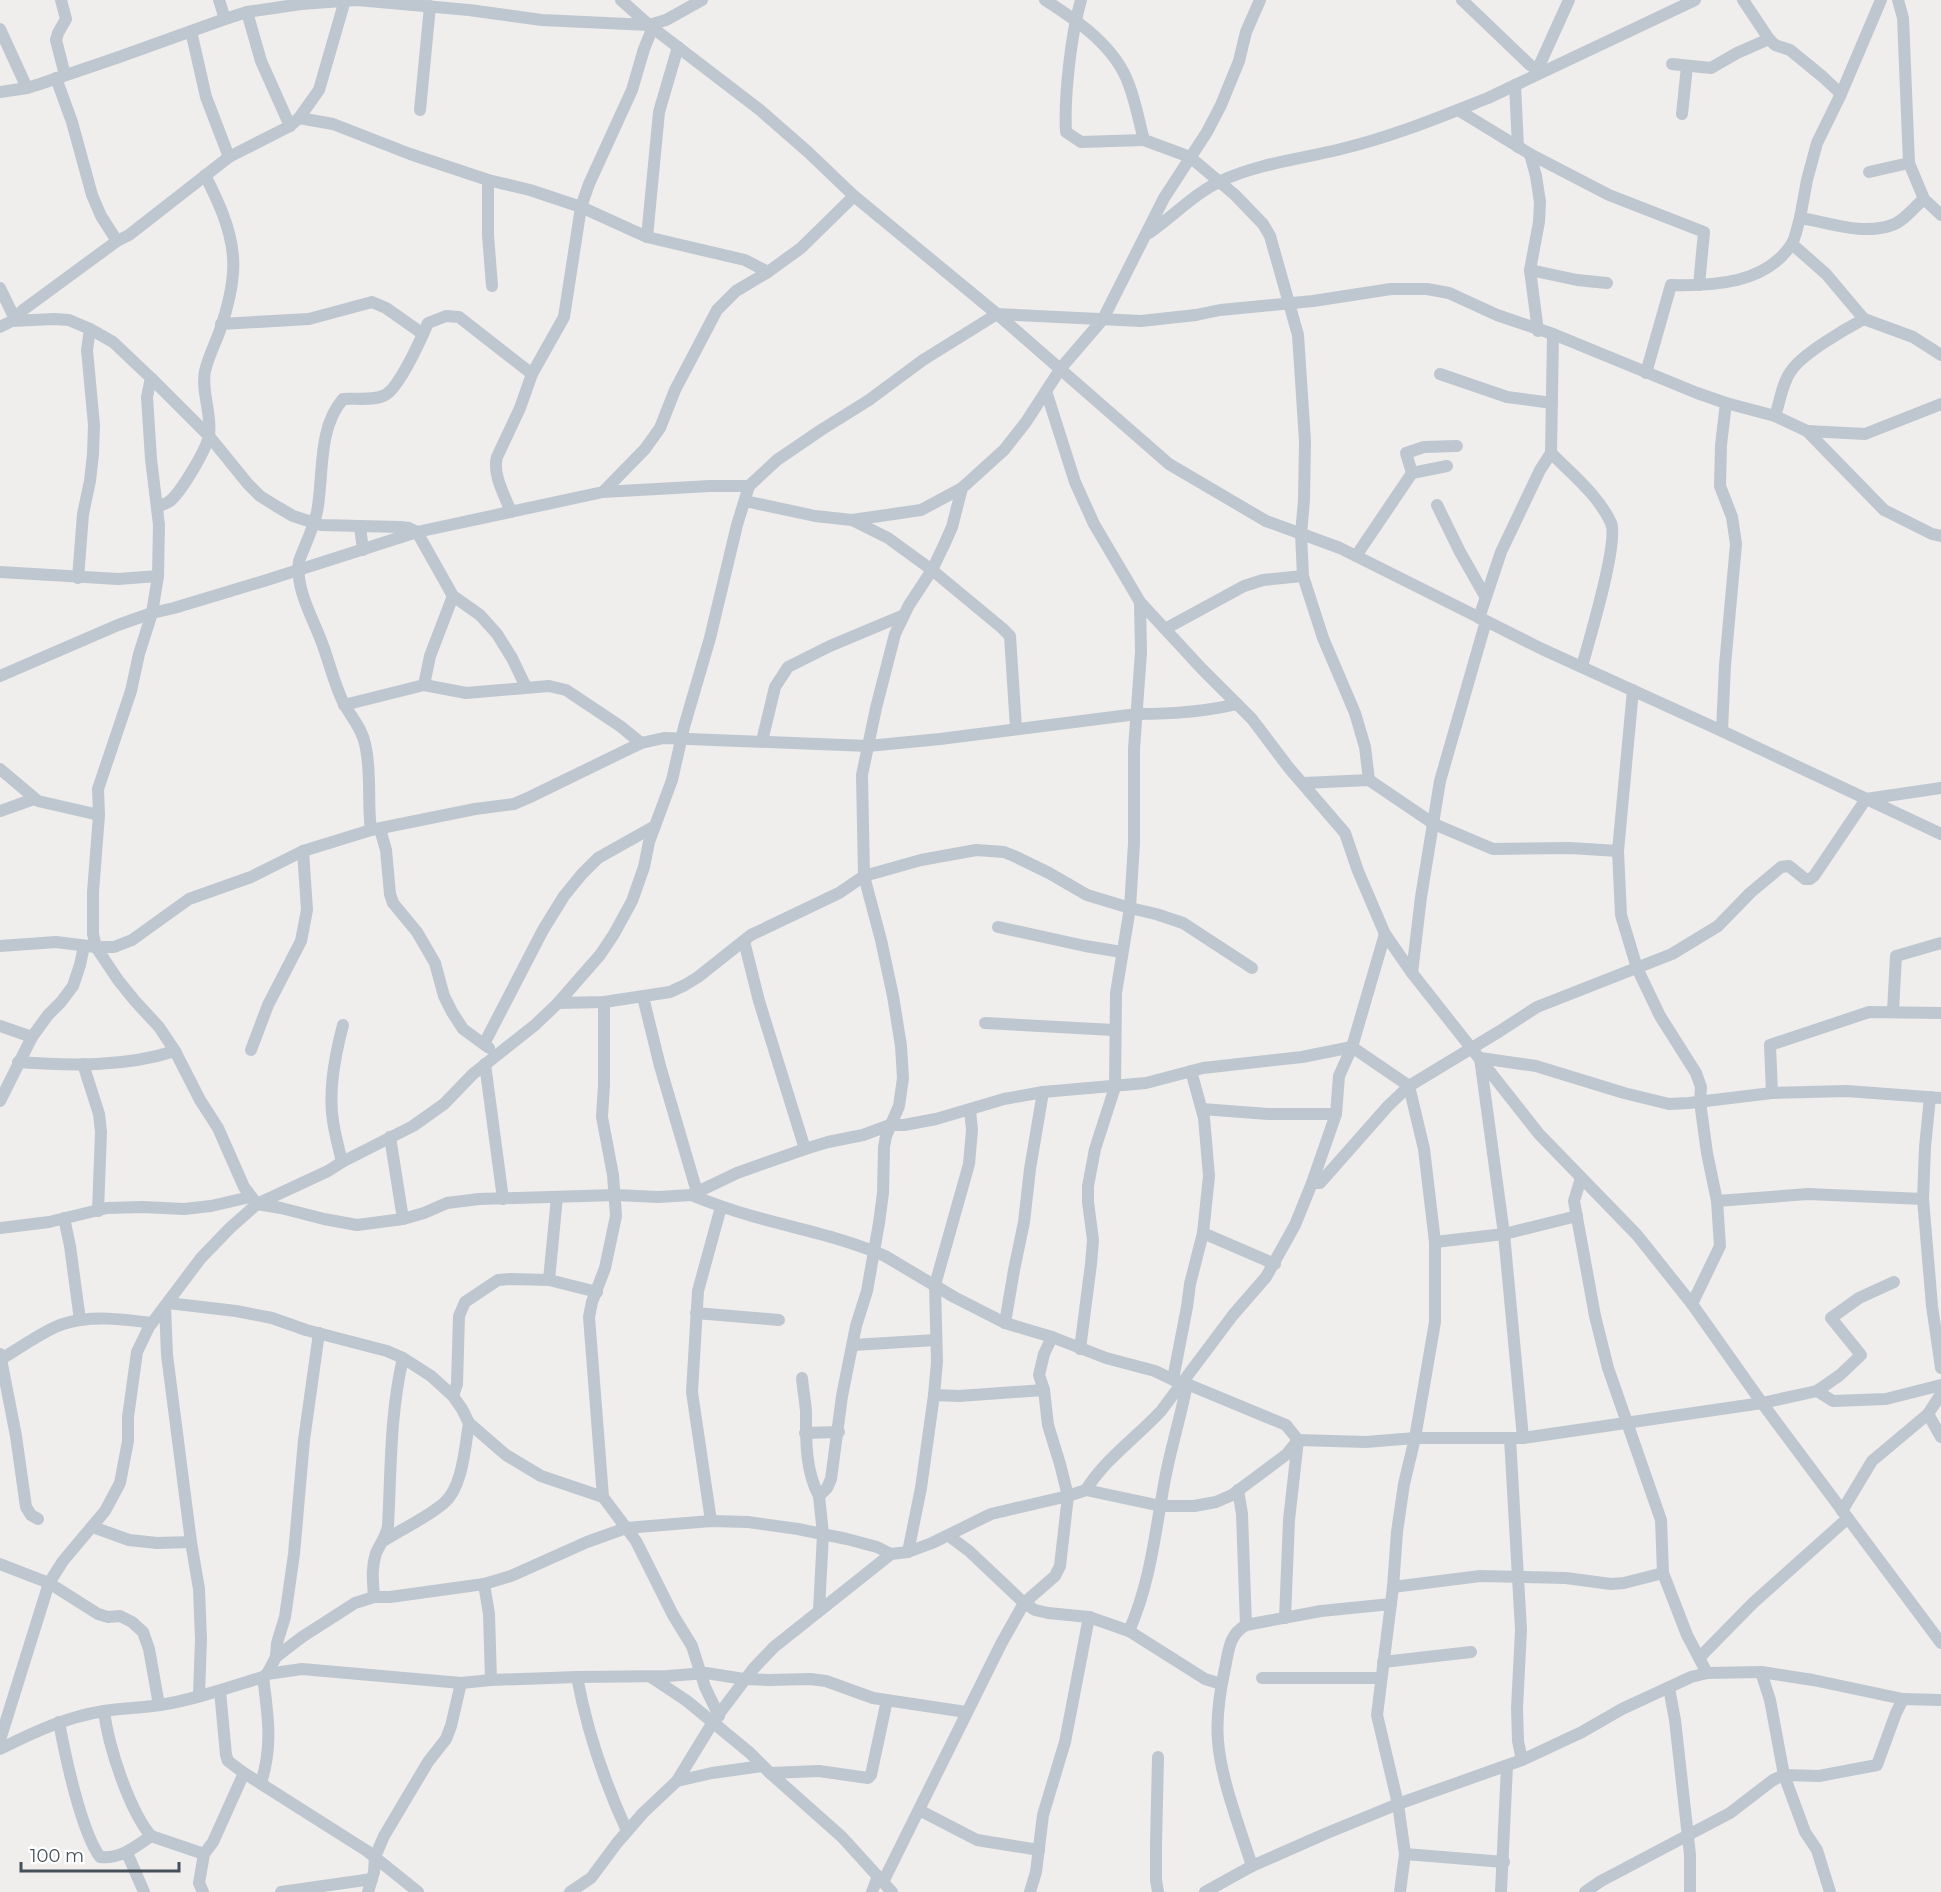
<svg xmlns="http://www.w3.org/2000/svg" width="1941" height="1892" font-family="Montserrat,sans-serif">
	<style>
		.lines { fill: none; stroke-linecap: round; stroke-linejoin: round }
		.minor { stroke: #bec7cf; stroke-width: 12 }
	</style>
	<rect width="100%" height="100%" fill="#f0eded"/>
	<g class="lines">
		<g class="minor">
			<path d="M61,0l5,19 -8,14 -2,7 9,35"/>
			<path d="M219,0l6,19"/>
			<path d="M621,0l28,25 111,85 48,42 46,44 143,118 172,150 97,57 74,27 202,101 180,82 219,103"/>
			<path d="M1045,0c33,21 71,47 84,85 7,18 10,37 15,55l46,17 45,38 28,29 7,12 28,99 7,106 -1,59 -3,34 2,42 20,62 32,75 10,34 4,33"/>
			<path d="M1081,0c-10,34 -17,97 -15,132l15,10 63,-2"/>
			<path d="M1462,0l68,65 8,5"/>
			<path d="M1743,0l26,39 6,6 15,5 33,27 18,17"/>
			<path d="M1898,0l5,18 6,145 15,36 17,16"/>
			<path d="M247,12l14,49 29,65"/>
			<path d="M0,29l27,59"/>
			<path d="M191,31l15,66 23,60"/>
			<path d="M1672,64l39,4 26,-15 32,-14"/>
			<path d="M1535,75l34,-75"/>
			<path d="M56,78l16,44 20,73 9,21 16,25"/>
			<path d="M1515,85l3,62"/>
			<path d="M0,92l27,-4 13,-4 79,-27 106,-38 22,-7 54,-8 56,-4 112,10 73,10 107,5 17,-5 36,-20"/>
			<path d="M420,110l10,-104"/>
			<path d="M1458,110l72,44 79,41 95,37 -5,53"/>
			<path d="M1682,114l5,-48"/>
			<path d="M299,118l34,6 77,30 78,26 42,10 51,17 66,30 98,23 23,12"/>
			<path d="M1530,154l6,22 4,26 -1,20 -9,48 8,61"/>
			<path d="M1869,172l40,-9"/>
			<path d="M488,180v55l4,51"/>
			<path d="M1800,218l7,-38 10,-37 24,-49 40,-94"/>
			<path d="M1149,233c25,-17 45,-40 74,-53 38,-17 78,-21 118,-31 51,-12 99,-32 147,-51l207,-98"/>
			<path d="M647,237l12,-125 19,-65"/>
			<path d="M1792,244l34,30 38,45"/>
			<path d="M1530,270l47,10 30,3"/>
			<path d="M0,288l15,31"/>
			<path d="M12,321l11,-11 94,-69 12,-6 100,-78 61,-31 9,-8 20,-28 26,-90"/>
			<path d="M221,324l88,-5 63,-17 14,6 37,26"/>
			<path d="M0,327l12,-6 42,-2 15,1 21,9 23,13 38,36 58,58 39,48 12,12 16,10 17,10 28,9 79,2 9,1 8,4 36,64 27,19 17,19 15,24 14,29"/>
			<path d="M1646,373l25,-88c42,1 94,-1 120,-40 5,-7 6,-18 9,-27 29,4 62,18 92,7 12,-4 22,-18 32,-26"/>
			<path d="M1440,374l67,23 45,6"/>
			<path d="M151,378l-4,19 4,62 8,66 -1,51 -6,37 -13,41 -8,37 -33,98 1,26 -6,77v42l3,13 22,33 17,21 24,26 16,24 25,49 18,28 26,59 13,17 24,4 43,11 33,6 46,-6 21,-6 23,-10 32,-4 137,-4 42,2 33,-2 46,-22 68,-24 23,-7 35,-7 27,-10h14l32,-6 68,-20 39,-7 103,-9 57,-15 99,-11 50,-10 57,39 15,63 11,93v80l-20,116 -11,46 -7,48 -4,55 -16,128 21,89 7,50 -5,38"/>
			<path d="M1046,391l29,91 19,42 46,78 62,67 50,50 37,49 56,65 13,38 27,63 27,39 127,161 98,101 55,69 70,99 179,240"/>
			<path d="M1775,416c5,-14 7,-33 16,-45 11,-17 54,-42 73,-52l49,18 28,18"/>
			<path d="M1807,431l58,3 76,-30"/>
			<path d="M1551,453c21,21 48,43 60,70 8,19 -22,118 -29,143"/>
			<path d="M1412,473l-6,-20 18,-6 33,-1"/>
			<path d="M603,492l107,-6h39"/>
			<path d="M745,501l70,15 37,4 69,-10 41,-22 42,-38 22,-28 35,-54 42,-49 61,-121 43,-66 14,-27 18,-44 7,-29 14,-32"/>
			<path d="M1437,505l23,47 25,44"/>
			<path d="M157,507c4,-2 9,-3 13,-6 11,-9 37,-52 39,-66 3,-21 -8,-43 -4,-64 3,-13 9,-25 14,-38 8,-23 16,-52 14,-76 -2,-29 -15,-56 -28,-82"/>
			<path d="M511,512c-6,-16 -19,-38 -14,-55l23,-49 12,-34 32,-57 17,-110 8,-23 43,-94 12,-41 9,-22"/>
			<path d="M852,520l36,18 44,32 70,58 8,8 6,92"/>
			<path d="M360,527l3,23"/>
			<path d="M1356,556l56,-83 35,-7"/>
			<path d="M0,572l118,7 40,-3"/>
			<path d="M78,578l5,-64 7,-33 3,-27 1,-29 -7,-75 3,-21"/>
			<path d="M1479,618l22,-66 39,-82 11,-17 2,-119"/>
			<path d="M1165,629l79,-43 19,-6 40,-4"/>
			<path d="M0,676l118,-51 34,-12 22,-5 93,-28 150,-48 186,-40 42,-43 15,-21 15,-38 42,-80 19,-19 32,-19 33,-24 53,-52"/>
			<path d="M424,685l6,-29 23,-60"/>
			<path d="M1633,690l-15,161 3,64 16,53 23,48 36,57 5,14 -1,15 7,51 10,48 3,45 -28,58"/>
			<path d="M344,705l80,-20 42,8 83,-7 17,4 54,36 21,17"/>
			<path d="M1722,731l3,-66 11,-121 -4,-27 -12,-31 1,-41 5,-42"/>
			<path d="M762,741l13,-54 13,-20 42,-21 74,-31"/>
			<path d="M0,769l38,32 61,14"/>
			<path d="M1304,783l65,-3 65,44 59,25 77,-1 48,3"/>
			<path d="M0,811l34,-12"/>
			<path d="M380,829l6,21 4,44 3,9 24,29 18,31 9,33 8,16 11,17 26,19"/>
			<path d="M371,830c-4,-28 1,-58 -6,-86 -3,-16 -14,-27 -21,-40 -10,-20 -14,-40 -22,-61 -9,-25 -27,-54 -23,-82 6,-16 14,-32 18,-49 7,-36 0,-83 26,-113 13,-1 32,2 42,-4 14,-7 36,-56 43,-72l18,-7 13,1 73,57"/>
			<path d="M998,927l87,19 37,6"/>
			<path d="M744,941l15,60 46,148"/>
			<path d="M0,946l56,-4 40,5h18l18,-7 57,-41 62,-22 52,-26 68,-21 104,-21 39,-5 16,-7 111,-54 23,-5 204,8 72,-7 197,-25c34,0 67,-2 100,-10"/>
			<path d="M1412,973l9,-76 19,-116 46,-160"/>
			<path d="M643,997l17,69 37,126"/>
			<path d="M604,1002v83l-2,32 11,58 3,41 -11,52 -13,34 -3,15 14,180 33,44 37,74 19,31 13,41 14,29"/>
			<path d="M558,1003l46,-1 66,-10 15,-7 13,-8 53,-42 88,-42 25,-17 57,-16 55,-10 28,2 10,4 35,17 38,22 43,13 26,6 27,9 69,45"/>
			<path d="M1893,1011l3,-55 45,-13"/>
			<path d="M985,1023l129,7"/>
			<path d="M0,1026l32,11"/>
			<path d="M484,1044l59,-114 21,-34 18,-22 16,-16 57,-32"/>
			<path d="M251,1050l17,-45 33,-64 6,-31 -4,-59"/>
			<path d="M18,1062c52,4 107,5 157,-11"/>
			<path d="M83,1064l16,50 2,18 -3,79"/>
			<path d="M485,1064l18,135"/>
			<path d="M1772,1093l-2,-48 99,-33 72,1"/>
			<path d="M1930,1097l-5,50 -2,52 9,107 9,62"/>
			<path d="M0,1101l32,-64 16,-22 13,-13 12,-16 7,-21 4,-19"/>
			<path d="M1202,1109l66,5h68"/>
			<path d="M390,1137l13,82"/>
			<path d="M342,1162c-3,-13 -7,-27 -9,-41 -5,-31 2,-66 10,-96"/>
			<path d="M1581,1178l-7,23 21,115 13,52 53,152 2,53 24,62 20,38"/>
			<path d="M1312,1183h8l68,-77 21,-20 91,-55 37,-24 135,-53 46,-28 32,-33 31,-26 8,-1 16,13h5l4,-3 52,-77 75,-11"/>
			<path d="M691,1195c20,8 40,15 61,21 45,13 90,21 133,40l69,41 51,26 47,14 54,21 49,13 27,13h5l99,41 12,15 -9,80 -4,98"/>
			<path d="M1717,1201l91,-7 115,5"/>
			<path d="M64,1218l6,28 10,74"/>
			<path d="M0,1228l49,-6 58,-14 36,-1 41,2 27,-3 39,-9"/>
			<path d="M1203,1233l72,31"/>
			<path d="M1435,1242l69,-8 73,-18"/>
			<path d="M549,1280l8,-83"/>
			<path d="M168,1303l68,8 36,7 34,12 81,21 16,7 28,18 22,20 9,13 7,14 37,32 35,21 62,21"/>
			<path d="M165,1306l2,49 24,187 8,47 2,50 -2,56"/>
			<path d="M696,1313l83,7"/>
			<path d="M1005,1323l9,-53 10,-48 6,-53 13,-77"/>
			<path d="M853,1345l83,-5"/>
			<path d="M1080,1349l11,-85 2,-24 -5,-38v-16l7,-37 20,-62 1,-94 14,-85 4,-65v-94l7,-97 -1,-50"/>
			<path d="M0,1354l16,82 10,71 5,8 7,4"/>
			<path d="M1,1359c18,-10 43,-29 62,-35 28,-9 60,-5 89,-1"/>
			<path d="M802,1378c1,11 3,22 4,33 0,28 -1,59 13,85"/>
			<path d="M1173,1379l14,-72 3,-23 13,-51 6,-57 -5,-58 -13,-47"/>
			<path d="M1817,1391l23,-16 21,-20 -30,-37 28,-20 35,-16"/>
			<path d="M934,1395l25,1 85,-6"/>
			<path d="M453,1396l4,-12 2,-68 6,-14 33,-22 13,-1 38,1 48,12"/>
			<path d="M1928,1414l13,23"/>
			<path d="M805,1433l34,-1"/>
			<path d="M1510,1438l11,192 -4,78 1,33 4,19"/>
			<path d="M1523,1438l-19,-204 -24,-176 56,8 88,27 45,11 20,-1 83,-10 75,-2 94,7"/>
			<path d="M1298,1440l68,2 49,-4h108l239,-35 55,-12 16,10 53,-2 55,-14"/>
			<path d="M1086,1490c19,-31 51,-53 75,-79l72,-96 33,-38 29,-52 17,-42 24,-69 3,-38 13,-29 33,-113"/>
			<path d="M1238,1490l4,24 4,111"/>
			<path d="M1842,1511l30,-50 56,-47 13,-20"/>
			<path d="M711,1521l-19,-129 6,-101 23,-84"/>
			<path d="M93,1527l36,13 28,3 34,-1"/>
			<path d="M949,1536l20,15 55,52 11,7 13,3 41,4 40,14 76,48 16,5"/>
			<path d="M383,1541c19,-12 45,-24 61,-38 19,-16 21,-57 25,-80"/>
			<path d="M908,1552l13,-64 13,-93 3,-33 -2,-77 34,-121 3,-34 -2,-20"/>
			<path d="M0,1564l49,19 49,31 10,3 12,-1 12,6 11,10 6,17 10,56"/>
			<path d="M484,1584l5,30 2,66"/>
			<path d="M1393,1587l87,-11 86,2 45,6 13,-1 39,-10"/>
			<path d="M374,1597c-1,-15 -3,-29 2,-44 4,-9 10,-16 12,-27 3,-56 2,-113 15,-168"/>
			<path d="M819,1610l4,-76 -4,-38 8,-8 4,-9 11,-83 14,-70 11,-35 12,-68 4,-30 1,-46 2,-11 13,-30 4,-28 -2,-32 -8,-50 -12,-56 -17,-64 -2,-101 14,-67 19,-74 14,-29 23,-35 12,-25 8,-18 10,-39"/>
			<path d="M1129,1631c22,-50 26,-99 36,-152 6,-32 16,-63 22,-95"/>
			<path d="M276,1657l1,-14 8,-26 9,-63 10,-114 15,-107"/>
			<path d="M1699,1658l54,-55 95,-85"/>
			<path d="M1383,1662l88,-10"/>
			<path d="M1761,1672l9,28 14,75 21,57 12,18 13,42"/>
			<path d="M267,1674l9,-17 26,-20 53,-34 19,-6h16l94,-13 27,-8 76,-34 39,-14 85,-7 37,1 50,7 49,10 30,8 14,7"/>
			<path d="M577,1677c10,54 27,104 50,154"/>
			<path d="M651,1677l36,24 63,52 20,20 72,64 50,55"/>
			<path d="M1262,1678h119"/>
			<path d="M1669,1688l6,32 15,135v37"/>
			<path d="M220,1691l6,64 2,6 16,12 123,78 51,41"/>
			<path d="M104,1711c4,34 25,99 47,125"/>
			<path d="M59,1722c6,33 22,109 41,135 21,2 35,-10 51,-21l53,18"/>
			<path d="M0,1740l49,-157 14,-22 42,-50 15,-28 8,-42v-24l9,-65 12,-25 52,-69 29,-30 27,-24 71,-33 14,-9 71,-36 31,-22 29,-30 62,-49 23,-22 42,-48 14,-21 18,-33 12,-34 5,-25 23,-62 12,-53 26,-89 27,-113 12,-39 28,-26 44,-30 48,-30 54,-40 74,-46 144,7 55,-6 24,-5 93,-9 78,-12h36l22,4 48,22 56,19 144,59 29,10 49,13 32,15 77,79 48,24 9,2"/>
			<path d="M0,1749c34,-17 66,-32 104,-38 18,-3 37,-3 56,-6 34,-5 70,-18 103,-28l4,-3 35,-5 159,14 30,-3 86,-3 91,-1 38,-3 38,6 25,1 41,-1 16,2 47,17 93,14"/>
			<path d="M770,1773l49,-2 49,7 3,-3 16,-75"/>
			<path d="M677,1781l35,-8 50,-7"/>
			<path d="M261,1783c12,-38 7,-67 2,-106"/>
			<path d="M919,1810l58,30 62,10"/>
			<path d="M127,1853l17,39"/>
			<path d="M1405,1854l99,8"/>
			<path d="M1252,1866c-12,-38 -31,-86 -34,-125 -2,-23 2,-50 7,-73 4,-19 4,-33 21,-43l75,-14 70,-7"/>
			<path d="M883,1882l118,-238 23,-41 31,-27 5,-10 8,-70 -8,-32 -12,-39 -4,-35 -5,-15 5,-21 8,-17"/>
			<path d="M203,1892l-4,-9 5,-29 9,-12 31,-69"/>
			<path d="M281,1892l91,-13"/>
			<path d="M368,1892l6,-20 1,-15 9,-21 44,-74 18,-23 5,-13 10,-43"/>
			<path d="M570,1892l21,-14 26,-35 26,-30 34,-32 36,-59 40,-53 21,-22 117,-93 17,-2 24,-9 59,-29 77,-18 18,-6 75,16h33l22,-4 16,-7 55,-41 11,-14"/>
			<path d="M872,1892l6,-16"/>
			<path d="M1030,1892l6,-20 7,-57 22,-73 24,-125"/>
			<path d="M1158,1892l-2,-12v-35l2,-88"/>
			<path d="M1205,1892l47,-26 75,-33 71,-29 124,-44 60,-28 40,-23 69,-32 16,-4 54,-1 52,8 90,19 38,1"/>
			<path d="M1501,1892l6,-126"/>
			<path d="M1585,1892l16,-11 129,-68 43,-33 11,-5 35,1 58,-11 19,-52 7,-14"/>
		</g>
	</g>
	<path d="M21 1862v9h158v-9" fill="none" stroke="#465059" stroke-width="3"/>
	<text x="30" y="1862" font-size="18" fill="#465059" stroke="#ffffff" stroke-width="4.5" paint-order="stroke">100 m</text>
</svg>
